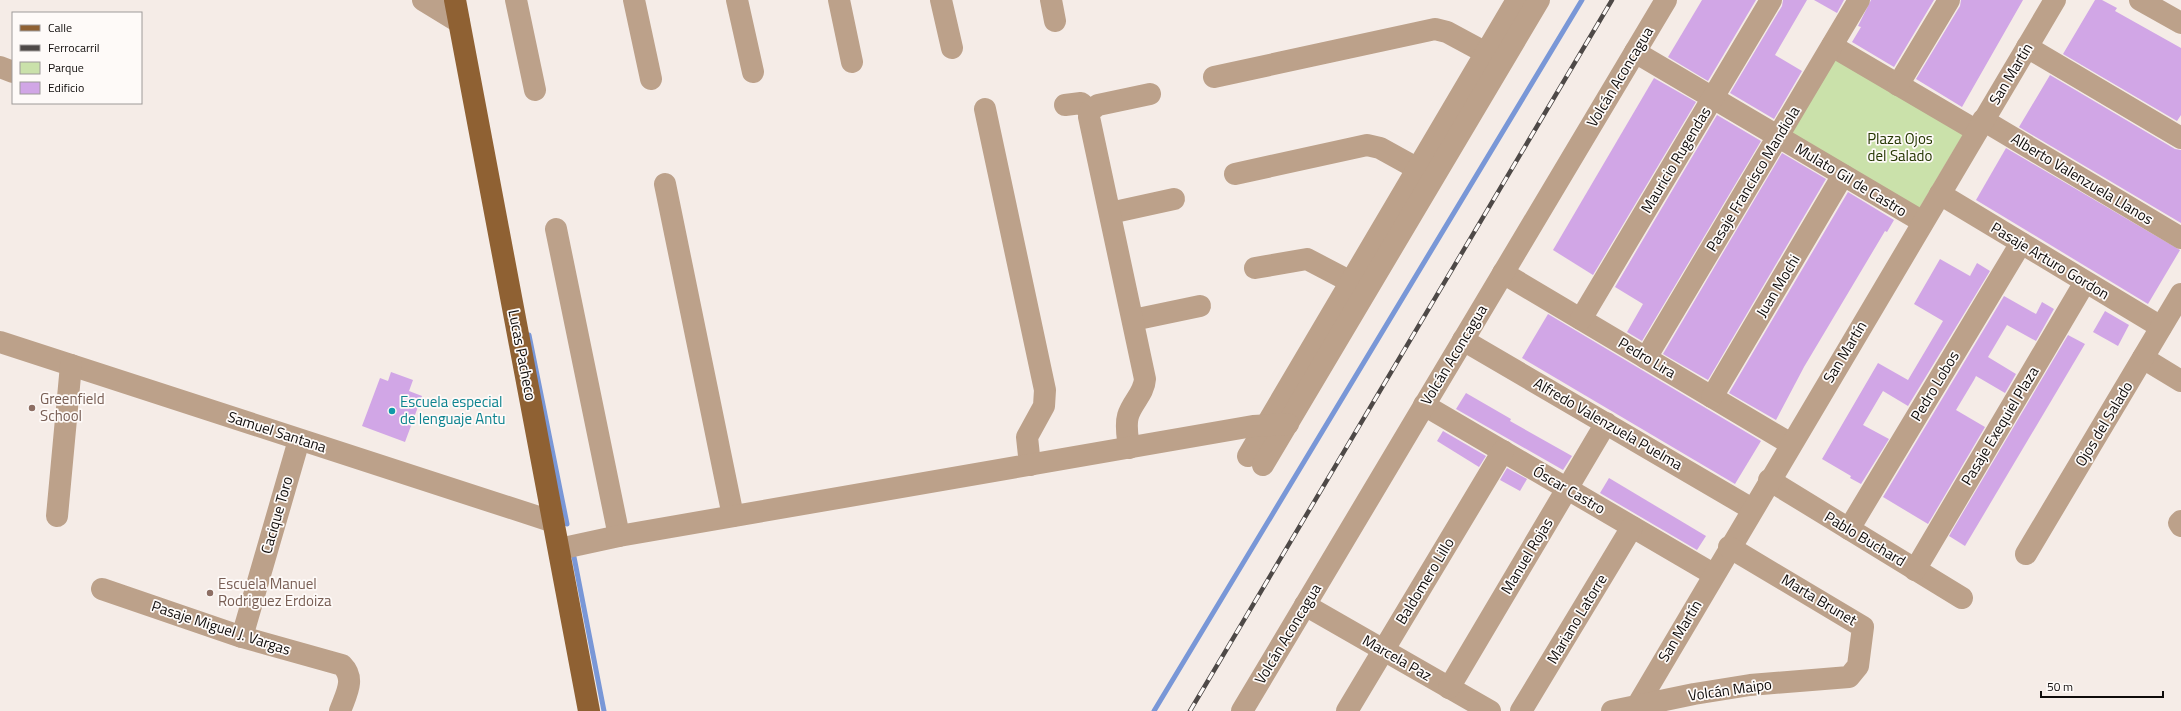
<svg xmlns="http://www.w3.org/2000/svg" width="2181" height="711" font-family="'Titillium Web',sans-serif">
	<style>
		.green { fill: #cae1aa }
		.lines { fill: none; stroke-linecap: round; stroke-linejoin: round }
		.stream { stroke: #7997d7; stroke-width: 5 }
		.building { fill: #d1a6e6 }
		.minor { stroke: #bca18a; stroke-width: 22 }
		.major { stroke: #8f6133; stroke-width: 22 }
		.rail-casing { stroke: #4e4947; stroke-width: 4.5 }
		.rail { stroke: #fefaf8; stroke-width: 3; stroke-dasharray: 9; stroke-linecap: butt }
		.education-dot { fill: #8d6e63; stroke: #fefaf8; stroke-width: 1.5 }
		.culture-dot { fill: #0f9aa8; stroke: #fefaf8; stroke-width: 1.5 }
		.labels { text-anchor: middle; stroke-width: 3.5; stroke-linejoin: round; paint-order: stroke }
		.street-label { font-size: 15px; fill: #0e0b0a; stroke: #fefaf8 }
		.park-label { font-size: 15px; fill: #243600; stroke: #fefaf8 }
		.education-label { font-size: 15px; fill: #785e54; stroke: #fefaf8; text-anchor: start }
		.culture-label { font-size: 15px; fill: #0d838f; stroke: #fefaf8; text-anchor: start }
	</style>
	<rect width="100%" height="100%" fill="#f5ece7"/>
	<path class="green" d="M1834,55l130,78 -47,79 -131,-79z"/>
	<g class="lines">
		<g class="stream">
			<path d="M529,335l38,189"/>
			<path d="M574,557l30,154"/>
			<path d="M1154,711l428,-711"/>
		</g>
	</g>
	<g class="building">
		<path d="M1702,0h54l-48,81 -40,-24z"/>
		<path d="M1783,0h24l-32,55 27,16 -28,48 -44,-26 52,-87z"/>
		<path d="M1814,0h30l-7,13z"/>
		<path d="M1871,0h63l-40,67 -42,-25 9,-15 -3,-1z"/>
		<path d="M1961,0h62l-61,107 -46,-28 44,-73z"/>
		<path d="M2095,0h7l15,8 -2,3 66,37v67l-4,6 -114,-67z"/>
		<path d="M2050,75l125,74 6,1v73l-162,-96z"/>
		<path d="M1654,78l42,24 -103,173 -40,-25z"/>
		<path d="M1717,115l44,26 -119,200 -15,-9 16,-28 -28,-17z"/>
		<path d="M2006,148l174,102 -32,54 -172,-104z"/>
		<path d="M1782,153l44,26 -118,201 -45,-26z"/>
		<path d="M1848,192l46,28 -7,12 -2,-1 -81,136 -28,53 -47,-27z"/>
		<path d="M1940,259l30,17 7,-13 13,8 -82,135 -25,-15 -20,34 26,14 -28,45 -11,-6 1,-2 -29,-17 56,-96 30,17 35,-59 -29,-17z"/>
		<path d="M2004,296l32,18 6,-12 12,7 -18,32 -29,-16 -19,32 28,17 -11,19 -29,-17 -2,4 -18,30 29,17 -57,97 -45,-27z"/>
		<path d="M2105,311l24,14 -11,21 -25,-14z"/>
		<path d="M1548,314l213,127 -26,43 -213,-126z"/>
		<path d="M2068,335l17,9 -120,202 -16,-10z"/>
		<path d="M391,372l22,8 -4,11 13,5 -17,46 -43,-16 18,-48 8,3z"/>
		<path d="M1466,393l45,26 -1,2 62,35 -9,14 -107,-61z"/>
		<path d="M1443,431l43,25 -7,11 -42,-26z"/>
		<path d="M1507,468l20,11 -7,12 -20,-11z"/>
		<path d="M1609,478l97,58 -9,14 -97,-57z"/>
	</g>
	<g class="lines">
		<g class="minor">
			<path d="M423,0l36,22"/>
			<path d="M516,0l19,90"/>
			<path d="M634,0l17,79"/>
			<path d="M737,0l16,72"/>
			<path d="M839,0l13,62"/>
			<path d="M941,0l11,48"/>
			<path d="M1051,0l4,21"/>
			<path d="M2140,0l41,23"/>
			<path d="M1832,46l145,85"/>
			<path d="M2027,47l154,91"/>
			<path d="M1635,52l288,170"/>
			<path d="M0,67l13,5"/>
			<path d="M1214,77l221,-48 12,3 39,21"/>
			<path d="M1898,85l51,-85"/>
			<path d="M1065,105l16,-2 9,8"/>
			<path d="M985,109l60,281 -1,16 -17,31 3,28"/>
			<path d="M1983,120l198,118"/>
			<path d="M1235,174l132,-29 13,3 38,21"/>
			<path d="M665,184l68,332"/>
			<path d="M1940,194l221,133"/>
			<path d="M1110,213l64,-14"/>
			<path d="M556,229l63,307"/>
			<path d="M1255,268l52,-9 44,23"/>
			<path d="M1503,273l288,171"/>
			<path d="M1581,319l190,-319"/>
			<path d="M1133,320l67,-14"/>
			<path d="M1463,340l289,169"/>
			<path d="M0,342l554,180"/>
			<path d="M1646,358l213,-358"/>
			<path d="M2143,358l38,23"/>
			<path d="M1712,397l131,-222"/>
			<path d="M1424,405l289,169"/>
			<path d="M1129,448c-1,-10 -4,-22 -1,-32 4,-14 16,-22 17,-37l-56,-262 1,-6 8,-6 52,-11"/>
			<path d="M1248,456l269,-456"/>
			<path d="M1263,465l276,-465"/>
			<path d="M1769,480l193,118"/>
			<path d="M57,516l14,-151"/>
			<path d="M2181,521l-2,2 2,3"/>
			<path d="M1849,529l172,-286"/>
			<path d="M559,549l60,-13 634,-110 35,-2"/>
			<path d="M2026,554l155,-260"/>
			<path d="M1915,570l170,-288"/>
			<path d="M102,589l140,48 100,28c14,14 4,29 -2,46"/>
			<path d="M1305,605l185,106"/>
			<path d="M242,637l57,-197"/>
			<path d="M1449,688l157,-265"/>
			<path d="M1637,706l418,-706"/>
			<path d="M1242,711l424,-711"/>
			<path d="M1347,711l156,-260"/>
			<path d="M1521,711l111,-184"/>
			<path d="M1612,711l82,-17 56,-9 99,-8 9,-11 5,-39 -134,-80"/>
		</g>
		<path class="major" d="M455,0l134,711"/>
		<g class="rail-casing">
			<path id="rail" d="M1190,711l422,-711"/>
		</g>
		<use href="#rail" class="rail"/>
	</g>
	<g class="education-dot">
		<circle cx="32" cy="408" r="4"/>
		<circle cx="210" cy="593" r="4"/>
	</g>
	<circle class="culture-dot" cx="392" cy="411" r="4"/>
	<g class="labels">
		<g class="street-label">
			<text transform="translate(2011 74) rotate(-59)" y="5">San Martín</text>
			<text transform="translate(1620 77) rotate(-59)" y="5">Volcán Aconcagua</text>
			<text transform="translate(1676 160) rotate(-59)" y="5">Mauricio Rugendas</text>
			<text transform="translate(1753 179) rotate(-59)" y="5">Pasaje Francisco Mandiola</text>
			<text transform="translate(2082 179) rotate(31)" y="5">Alberto Valenzuela Llanos</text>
			<text transform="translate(1851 180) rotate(31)" y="5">Mulato Gil de Castro</text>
			<text transform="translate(2050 261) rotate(31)" y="5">Pasaje Arturo Gordon</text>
			<text transform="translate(1778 286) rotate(-59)" y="5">Juan Mochi</text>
			<text transform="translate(1845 352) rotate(-59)" y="5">San Martín</text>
			<text transform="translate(522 355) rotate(79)" y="5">Lucas Pacheco</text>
			<text transform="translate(1454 355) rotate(-59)" y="5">Volcán Aconcagua</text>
			<text transform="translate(1647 358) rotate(31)" y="5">Pedro Lira</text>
			<text transform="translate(1935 386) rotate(-59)" y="5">Pedro Lobos</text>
			<text transform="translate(1608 424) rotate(30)" y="5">Alfredo Valenzuela Puelma</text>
			<text transform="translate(2104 424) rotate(-59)" y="5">Ojos del Salado</text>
			<text transform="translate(2000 426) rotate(-59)" y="5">Pasaje Exequiel Plaza</text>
			<text transform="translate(277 432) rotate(18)" y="5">Samuel Santana</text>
			<text transform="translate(1569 490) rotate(30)" y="5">Óscar Castro</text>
			<text transform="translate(277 515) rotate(-74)" y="5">Cacique Toro</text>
			<text transform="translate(1865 539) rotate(31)" y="5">Pablo Buchard</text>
			<text transform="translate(1527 556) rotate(-59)" y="5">Manuel Rojas</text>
			<text transform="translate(1425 581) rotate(-59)" y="5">Baldomero Lillo</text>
			<text transform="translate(1819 600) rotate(31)" y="5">Marta Brunet</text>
			<text transform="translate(1577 619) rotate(-59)" y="5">Mariano Latorre</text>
			<text transform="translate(221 628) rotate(18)" y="5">Pasaje Miguel J. Vargas</text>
			<text transform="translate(1680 631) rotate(-59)" y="5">San Martín</text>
			<text transform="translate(1288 634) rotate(-59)" y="5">Volcán Aconcagua</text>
			<text transform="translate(1397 658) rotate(30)" y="5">Marcela Paz</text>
			<text transform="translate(1730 690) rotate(-8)" y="5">Volcán Maipo</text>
		</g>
		<g class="park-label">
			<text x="1900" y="144">Plaza Ojos<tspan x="1900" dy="17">del Salado</tspan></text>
		</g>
		<g class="education-label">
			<text x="40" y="404">Greenfield<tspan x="40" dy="17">School</tspan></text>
			<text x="218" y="589">Escuela Manuel<tspan x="218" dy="17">Rodriguez Erdoiza</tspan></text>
		</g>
		<g class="culture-label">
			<text x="400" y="407">Escuela especial<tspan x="400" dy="17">de lenguaje Antu</tspan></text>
		</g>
	</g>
	<rect x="12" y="12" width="130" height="92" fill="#fefaf8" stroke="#9e9a99"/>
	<rect x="20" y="25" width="20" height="6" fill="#8f6133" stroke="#9e9a99"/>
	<text x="48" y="32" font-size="12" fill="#0e0b0a">Calle</text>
	<rect x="20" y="45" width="20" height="6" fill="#4e4947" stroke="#9e9a99"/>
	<text x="48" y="52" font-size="12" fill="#0e0b0a">Ferrocarril</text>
	<rect x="20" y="62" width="20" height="12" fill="#cae1aa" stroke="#9e9a99"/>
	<text x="48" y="72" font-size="12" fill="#0e0b0a">Parque</text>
	<rect x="20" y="82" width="20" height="12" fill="#d1a6e6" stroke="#9e9a99"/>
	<text x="48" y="92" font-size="12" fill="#0e0b0a">Edificio</text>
	<path d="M2041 691v6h122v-6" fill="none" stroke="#0e0b0a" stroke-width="2"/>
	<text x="2047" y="691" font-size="12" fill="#0e0b0a" stroke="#fefaf8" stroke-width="3" paint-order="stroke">50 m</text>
</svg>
